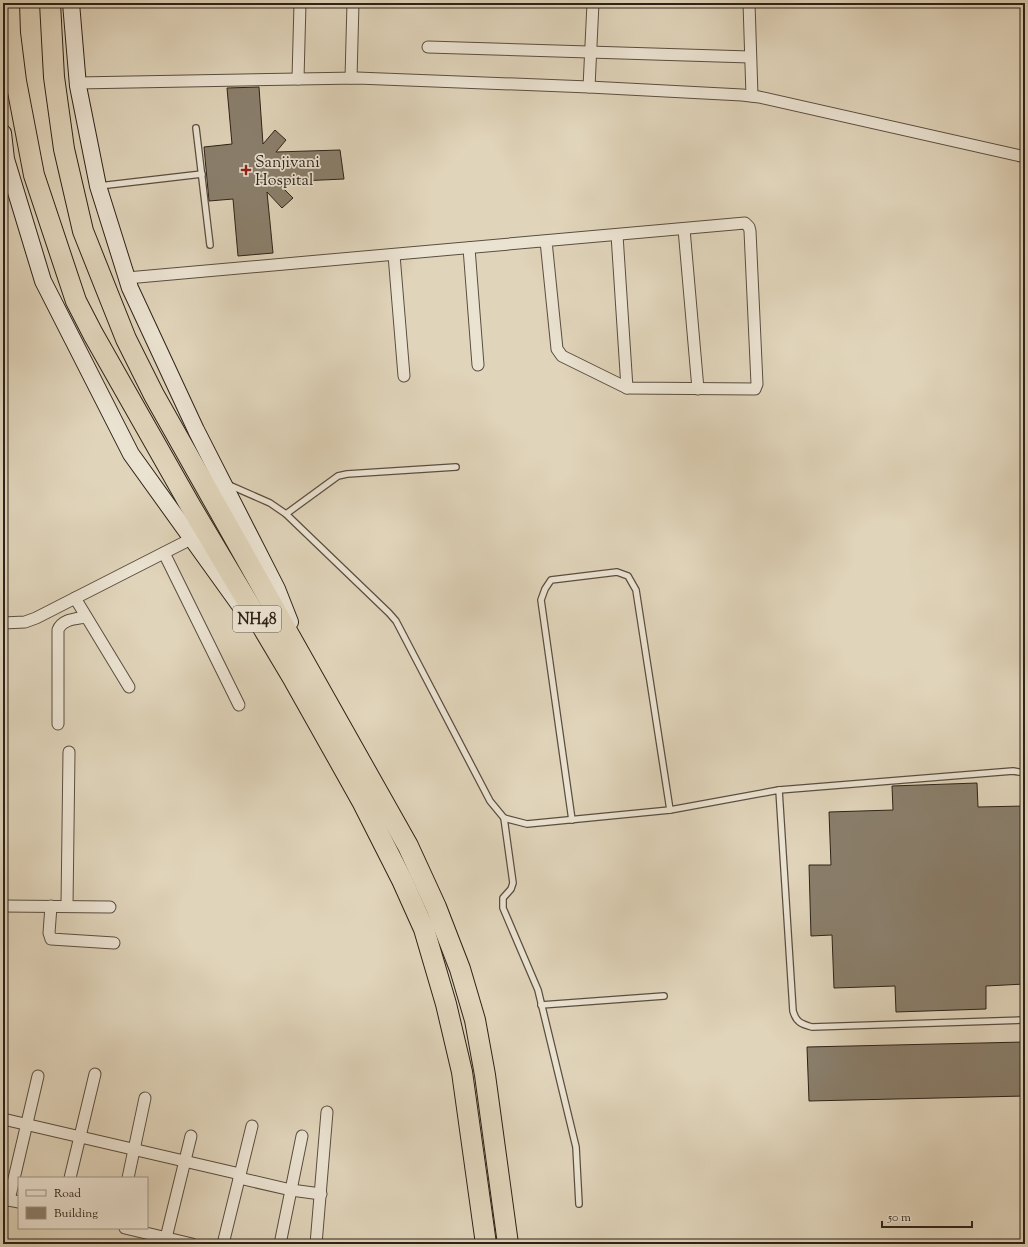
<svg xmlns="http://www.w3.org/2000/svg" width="1028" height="1247" font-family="'Sorts Mill Goudy',serif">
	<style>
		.building { fill: #8a7f6c; stroke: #2d2218 }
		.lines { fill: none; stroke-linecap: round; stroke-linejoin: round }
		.lane-casing { stroke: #5a4e40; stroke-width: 8 }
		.street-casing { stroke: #5a4e40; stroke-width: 13 }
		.secondary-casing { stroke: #2d2218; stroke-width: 18 }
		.highway-casing { stroke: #2d2218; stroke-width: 22 }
		.lane { stroke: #ebe3d2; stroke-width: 5.5 }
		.street { stroke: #ebe3d2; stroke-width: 11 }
		.secondary { stroke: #ebe3d2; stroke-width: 16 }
		.highway { stroke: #e0d4ba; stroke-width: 20 }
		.poi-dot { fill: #8f2418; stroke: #ebe3d2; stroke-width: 1.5 }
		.labels { text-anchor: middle; stroke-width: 3.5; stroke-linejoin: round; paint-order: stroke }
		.shield { fill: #ebe3d2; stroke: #665c50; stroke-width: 1 }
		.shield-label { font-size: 15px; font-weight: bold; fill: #2d2218 }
		.poi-label { font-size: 16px; fill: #2d2218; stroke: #ebe3d2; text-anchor: start }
	</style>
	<rect width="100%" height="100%" fill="#e0d4ba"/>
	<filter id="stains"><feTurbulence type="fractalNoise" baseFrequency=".005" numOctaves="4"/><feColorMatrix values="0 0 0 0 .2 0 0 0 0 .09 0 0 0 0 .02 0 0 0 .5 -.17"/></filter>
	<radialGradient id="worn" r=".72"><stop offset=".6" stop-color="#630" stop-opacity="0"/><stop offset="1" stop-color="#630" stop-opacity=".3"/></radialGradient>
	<g class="building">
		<path d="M259,87l4,57 12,-14 11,10 -10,12 64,-2 4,29 -67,3 16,16 -11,10 -15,-16 6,61 -35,3 -5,-57 -24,2 -5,-54 28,-3 -5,-56z"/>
		<path d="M977,783l1,24 47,-1v178l-39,2v23l-90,3 -1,-26 -61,2 -2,-53 -21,1 -2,-71h22l-2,-53 64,-2 -1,-24z"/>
		<path d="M1025,1042v54l-216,5 -2,-54z"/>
	</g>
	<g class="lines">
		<g class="lane-casing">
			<g id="lane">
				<path d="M196,128l14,117"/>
				<path d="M99,186l103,-12"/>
				<path d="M229,485l41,18 16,11 103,99 7,8 94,180 14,17 23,6 143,-14 109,-20 14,221c3,11 8,13 19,16l213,-7"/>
				<path d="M286,514l52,-38 9,-2 109,-7"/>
				<path d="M779,790l234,-19 12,2"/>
				<path d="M504,818l9,65 -2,6 -8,9v10l35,82 38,157 3,57"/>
				<path d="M572,820l-31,-220 4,-11 6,-9 66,-8 11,4 8,14 34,220"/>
				<path d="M541,1005l123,-9"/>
			</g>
		</g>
		<g class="street-casing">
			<g id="street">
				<path d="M749,3l3,93"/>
				<path d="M428,47l322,10"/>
				<path d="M351,78l2,-75"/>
				<path d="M298,79l2,-76"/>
				<path d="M77,83l280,-5 232,9 153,8 17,2 266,60"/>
				<path d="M589,87l4,-84"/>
				<path d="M684,229l14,160"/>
				<path d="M617,235l10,153"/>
				<path d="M469,248l9,117"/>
				<path d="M394,255l10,121"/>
				<path d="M127,278l618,-55 4,4 1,4 7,153 -2,5 -128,-1 -65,-32 -5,-7 -11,-108"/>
				<path d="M164,553l75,152"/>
				<path d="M75,598l54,89"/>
				<path d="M3,623l22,-1 11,-4 155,-79"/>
				<path d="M58,724v-94c4,-11 18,-11 28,-13"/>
				<path d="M3,906l107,1"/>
				<path d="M51,906l-2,27 2,6 63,4"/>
				<path d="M67,906l2,-154"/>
				<path d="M3,1119l237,55"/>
				<path d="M70,1178l25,-104"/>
				<path d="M128,1178l17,-80"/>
				<path d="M239,1178l52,12 30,4"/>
				<path d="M3,1199l16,3"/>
				<path d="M9,1200l29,-124"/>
				<path d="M125,1228l67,16"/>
				<path d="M166,1238l25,-102"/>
				<path d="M223,1244l29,-118"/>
				<path d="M280,1244l22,-108"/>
				<path d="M316,1244l11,-132"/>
			</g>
		</g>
		<g class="secondary-casing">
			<g id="secondary">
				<path d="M71,3l7,83 20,100 32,102 66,142 81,159 13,33"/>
				<path d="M3,133l3,26 37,122 88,173 115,160"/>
			</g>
		</g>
		<g class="highway-casing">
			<g id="highway">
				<path d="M9,3l1,30 6,48 18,94 42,126 17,33 97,171 104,175 68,121 40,79 22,49 22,75 16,68 24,172"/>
				<path d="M50,3l4,74 10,72 19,82 43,108 28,56 254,451 28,61 24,62 15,51 10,55 23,169"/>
			</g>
		</g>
		<use href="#lane" class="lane"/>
		<use href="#street" class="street"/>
		<use href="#secondary" class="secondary"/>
		<use href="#highway" class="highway"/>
	</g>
	<path class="poi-dot" d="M244 164h4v4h4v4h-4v4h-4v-4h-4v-4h4z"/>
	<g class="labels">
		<rect class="shield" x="233" y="606" width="48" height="26" rx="3"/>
		<g class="shield-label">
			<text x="257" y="624">NH48</text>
		</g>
		<g class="poi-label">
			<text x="255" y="167">Sanjivani<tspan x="255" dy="18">Hospital</tspan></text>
		</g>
	</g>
	<rect width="1028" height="1247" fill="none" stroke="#e0d4ba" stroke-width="16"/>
	<rect x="4" y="4" width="1020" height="1239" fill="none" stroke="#2d2218" stroke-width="2"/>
	<rect x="8" y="8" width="1012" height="1231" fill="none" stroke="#2d2218"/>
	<rect x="18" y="1177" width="130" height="52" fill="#ebe3d2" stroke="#9f9688"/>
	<rect x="26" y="1190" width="20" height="6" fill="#ebe3d2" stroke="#9f9688"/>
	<text x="54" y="1197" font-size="12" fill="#2d2218">Road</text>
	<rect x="26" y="1207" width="20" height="12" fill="#8a7f6c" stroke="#9f9688"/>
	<text x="54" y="1217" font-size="12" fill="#2d2218">Building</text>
	<path d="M882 1221v6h90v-6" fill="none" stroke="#2d2218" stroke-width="2"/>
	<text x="888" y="1221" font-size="12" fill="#2d2218" stroke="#ebe3d2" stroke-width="3" paint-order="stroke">50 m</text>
	<rect width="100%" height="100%" filter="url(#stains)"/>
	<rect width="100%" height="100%" fill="url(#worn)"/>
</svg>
